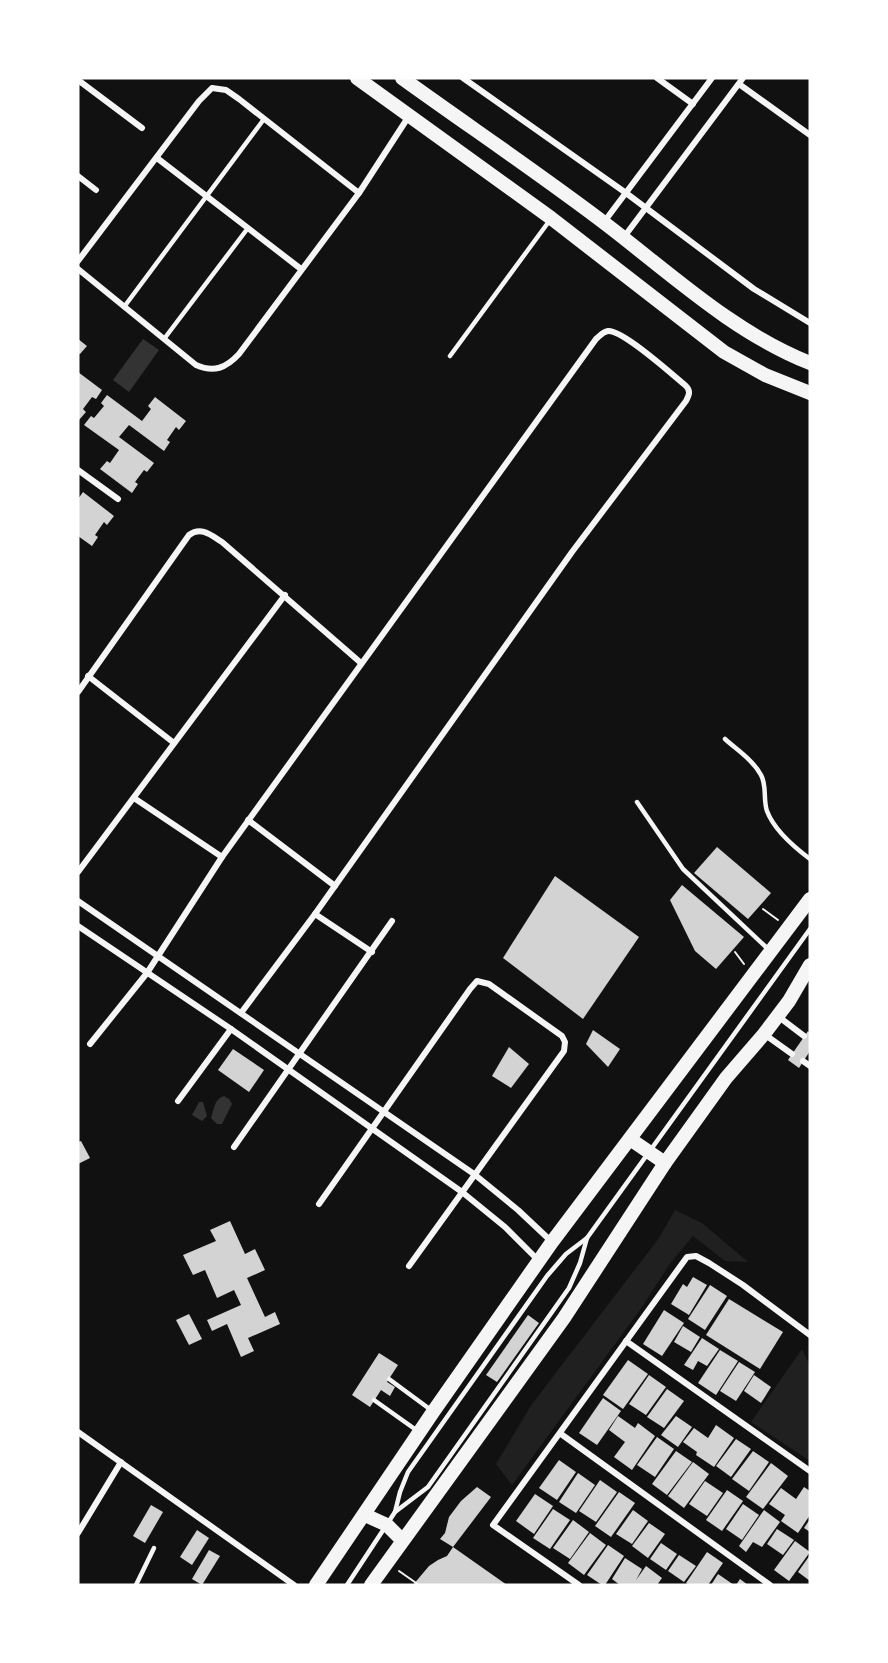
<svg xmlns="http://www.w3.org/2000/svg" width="888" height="1663" font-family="'Open Sans',sans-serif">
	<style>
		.green { fill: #202020 }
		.water { fill: #333 }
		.building { fill: #d3d3d3 }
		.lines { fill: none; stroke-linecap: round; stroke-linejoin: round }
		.path { stroke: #f5f5f5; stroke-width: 2 }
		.service { stroke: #f5f5f5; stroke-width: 4.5 }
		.minor { stroke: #f5f5f5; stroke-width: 6 }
		.primary { stroke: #f5f5f5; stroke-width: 14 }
	</style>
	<rect width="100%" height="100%" fill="#111"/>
	<g class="green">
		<path d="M675,1210l27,13 46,39 -23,-1 -32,-25 -24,29 -29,45 -128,175 -16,-21 36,-60 127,-166z"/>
		<path d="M802,1349l8,17v95l-59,-39z"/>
	</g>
	<g class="water">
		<path d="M143,339l16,11 -30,42 -16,-12z"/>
		<path d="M224,1096l5,3 3,5 -10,20h-5l-6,-6c3,-8 3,-19 13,-22z"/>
		<path d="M199,1102h4l4,14 -5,5 -10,-6z"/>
	</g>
	<g class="building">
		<path d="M78,339l9,7 -7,8 -2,-1z"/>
		<path d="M78,372l24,18 -6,9 -4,-2 -9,12 3,3 -7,8z"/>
		<path d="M107,395l35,26 9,-12 -3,-3 7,-9 31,24 -7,9 -3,-3 -9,13 3,2 -6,9 -35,-26 -10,12 35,26 -7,9 -3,-2 -9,12 3,2 -6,9 -32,-24 7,-8 3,2 9,-13 -35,-25 7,-9 3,2 10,-12 -3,-3z"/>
		<path d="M83,492l31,24 -7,9 -3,-3 -9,13 3,2 -6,9 -14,-10v-37z"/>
		<path d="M717,847l54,46 -23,26 -54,-46z"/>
		<path d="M555,876l84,61 -56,82 -80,-61z"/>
		<path d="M682,885l62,52 -28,32 -21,-18 -25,-51z"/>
		<path d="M593,1030l27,19 -12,18 -22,-23z"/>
		<path d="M808,1031l2,2v18l-11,17 -11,-8z"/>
		<path d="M509,1047l20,17 -18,24 -19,-12z"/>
		<path d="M233,1049l31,21 -15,22 -31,-22z"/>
		<path d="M81,1141l9,17 -12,6v-22z"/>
		<path d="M230,1221l15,33 10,-5 10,21 -18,8 18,39 10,-5 5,12 -32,14 6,13 -13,6 -14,-33 -15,7 -5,-11 34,-15 -7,-15 -17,8 -12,-28 -12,5 -10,-20 33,-14 -6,-11z"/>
		<path d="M693,1277l14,8 -18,30 -18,-11 12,-20 4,3z"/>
		<path d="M710,1285l17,11 -22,34 -17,-11z"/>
		<path d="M729,1299l54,33 -23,37 -54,-34z"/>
		<path d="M664,1310l20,13 -22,33 -19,-12z"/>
		<path d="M189,1314l13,25 -13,6 -13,-25z"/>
		<path d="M528,1315l11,8 -42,59 -11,-7z"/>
		<path d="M683,1326l17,11 -9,15 -17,-10z"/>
		<path d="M702,1338l17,11 -12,17 -9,-5 -5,9 -9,-5z"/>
		<path d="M720,1350l18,11 -22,34 -18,-12z"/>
		<path d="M379,1353l19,12 -11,17 8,5 -5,9 -9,-6 -11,17 -18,-12z"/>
		<path d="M628,1360l20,14 -25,35 -20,-14z"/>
		<path d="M739,1362l16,10 -19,29 -16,-10z"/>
		<path d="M649,1375l17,12 -20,28 -17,-11z"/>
		<path d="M754,1375l17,12 -10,16 -17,-12z"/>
		<path d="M667,1389l17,12 -20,27 -17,-11z"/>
		<path d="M603,1398l18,13 -24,34 -18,-12z"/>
		<path d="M618,1416l17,12 3,-5 17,13 -23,34 -18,-13 11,-15 -16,-12z"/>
		<path d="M676,1416l16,11 -14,20 -17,-12z"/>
		<path d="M716,1425l18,13 -20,29 -18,-12 1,-3 -14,-10 11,-14 14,10z"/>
		<path d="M657,1437l17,12 -19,28 -18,-12z"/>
		<path d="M736,1439l15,10 -20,28 -15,-11z"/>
		<path d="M676,1451l16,11 -25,33 -15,-11z"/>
		<path d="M753,1451l16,11 -20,29 -17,-12z"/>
		<path d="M559,1460l17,12 -19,28 -18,-12z"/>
		<path d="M693,1462l16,12 -25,34 -16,-12z"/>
		<path d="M771,1463l17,13 -25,33 -17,-12z"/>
		<path d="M578,1473l17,12 -19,28 -17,-11z"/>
		<path d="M600,1480l17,12 -21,30 -17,-11z"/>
		<path d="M705,1481l18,12 -16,23 -18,-12z"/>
		<path d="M477,1487l14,10 -38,50 -13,-8 5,-6 4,-16 12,-16z"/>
		<path d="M804,1487l6,4v24l-12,18 -17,-12 4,-6 -16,-11 12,-16 15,11z"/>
		<path d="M727,1490l16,11 -21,30 -16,-11z"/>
		<path d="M619,1492l16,11 -24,34 -16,-11z"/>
		<path d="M535,1494l18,12 -19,28 -18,-13z"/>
		<path d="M743,1504l16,11 -17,25 -16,-11z"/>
		<path d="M151,1505l12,7 -18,31 -12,-7z"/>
		<path d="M553,1509l17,11 -20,29 -17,-11z"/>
		<path d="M633,1510l15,11 -16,23 -16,-10z"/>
		<path d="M764,1510l16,12 -18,25 -9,-5 -7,10 -7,-6z"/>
		<path d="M810,1519v13l-6,-4z"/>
		<path d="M573,1520l16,12 -19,27 -17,-11z"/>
		<path d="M649,1523l16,11 -17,24 -16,-12z"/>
		<path d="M777,1529l17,11 -11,15 -16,-11z"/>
		<path d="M197,1530l12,8 -17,27 -12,-8z"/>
		<path d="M590,1533l16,12 -22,30 -16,-12z"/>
		<path d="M795,1541l15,11 -21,29 -15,-11z"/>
		<path d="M661,1543l16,11 -11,16 -16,-11z"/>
		<path d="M608,1545l16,11 -19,29h-3l-15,-10z"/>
		<path d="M453,1547l54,38h-94l16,-19 9,-6 9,-4z"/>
		<path d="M209,1550l11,6 -18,29 -10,-6z"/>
		<path d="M707,1552l16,11 -15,22h-19l-3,-2z"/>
		<path d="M679,1555l17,11 -12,16 -16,-11z"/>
		<path d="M810,1555v26l-12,-9z"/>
		<path d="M625,1558l17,11 -6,11 10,-14 16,12 -5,7h-37l-8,-6z"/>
		<path d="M718,1574l16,11h-23z"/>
		<path d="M740,1579l8,6h-12z"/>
	</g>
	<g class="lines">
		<g class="path">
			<path d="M763,909l15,11"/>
			<path d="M735,952l9,12"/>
			<path d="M399,1571l20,14"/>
		</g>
		<g class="service">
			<path d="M124,307l140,-188"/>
			<path d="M164,339l84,-111"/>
			<path d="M450,356l100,-136"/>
			<path d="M725,739c12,11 28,21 36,36 6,10 2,25 6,36 7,19 27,36 43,48"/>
			<path d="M637,802l46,67 85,80"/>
			<path d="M389,1379l42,31"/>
			<path d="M374,1400l45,32"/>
			<path d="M395,1512l33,-25 141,-199 11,-25 7,-25"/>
			<path d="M136,1585l18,-37"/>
			<path d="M347,1585l48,-73 5,-20 8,-20 139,-196 19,-22 21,-16 223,-309"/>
		</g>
		<g class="minor">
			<path d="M463,78l163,115 128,96 56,34"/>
			<path d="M657,78l36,26"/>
			<path d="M78,80l64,48"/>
			<path d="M739,84l71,51"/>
			<path d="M157,158l144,111"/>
			<path d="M78,176l18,14"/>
			<path d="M604,222l108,-144"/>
			<path d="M624,237l119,-159"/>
			<path d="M78,261l121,-160 13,-13 14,2 13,9 120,94"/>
			<path d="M78,269l118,96c18,8 30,3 43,-11l120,-161 50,-77"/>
			<path d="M78,470l40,29"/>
			<path d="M88,676l86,67"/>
			<path d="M78,692l111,-157c12,-9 22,0 33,7l139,121"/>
			<path d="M134,798l88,59"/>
			<path d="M248,820l87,66"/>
			<path d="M78,872l207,-277"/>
			<path d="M78,901l396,273 44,36 34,32"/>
			<path d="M315,914l57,38"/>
			<path d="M78,926l153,103 231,163 43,35 33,33"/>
			<path d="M779,1017l25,19"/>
			<path d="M764,1034l28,20"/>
			<path d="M90,1044l57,-71 75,-116 374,-518c4,-3 6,-7 12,-8 15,-1 65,44 78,55 5,5 3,9 0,15l-114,151 -257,362 -74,99"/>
			<path d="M803,1061l7,5"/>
			<path d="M178,1101l53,-72"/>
			<path d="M234,1147l158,-226"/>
			<path d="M319,1204l151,-215 7,-8 12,3 73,52 3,6 -1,9 -155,215"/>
			<path d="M626,1341l184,130"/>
			<path d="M78,1432l216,153"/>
			<path d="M561,1434l209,151"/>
			<path d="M78,1533l43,-71"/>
			<path d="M579,1585l-86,-60 194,-268 9,-1 13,7 34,22 67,50"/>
		</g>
		<g class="primary">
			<path d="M357,78l194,140 173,134 41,23 45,18"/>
			<path d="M402,78c68,49 138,96 205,147 64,49 127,108 203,138"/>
			<path d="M630,1139l35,24"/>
			<path d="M365,1515l22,10 15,15"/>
			<path d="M316,1585l117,-173 119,-170 258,-343"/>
			<path d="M371,1585l193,-267 101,-155 61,-85 38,-44 25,-33 21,-36"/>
		</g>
	</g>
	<rect width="888" height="1663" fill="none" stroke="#ffffff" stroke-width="159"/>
</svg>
